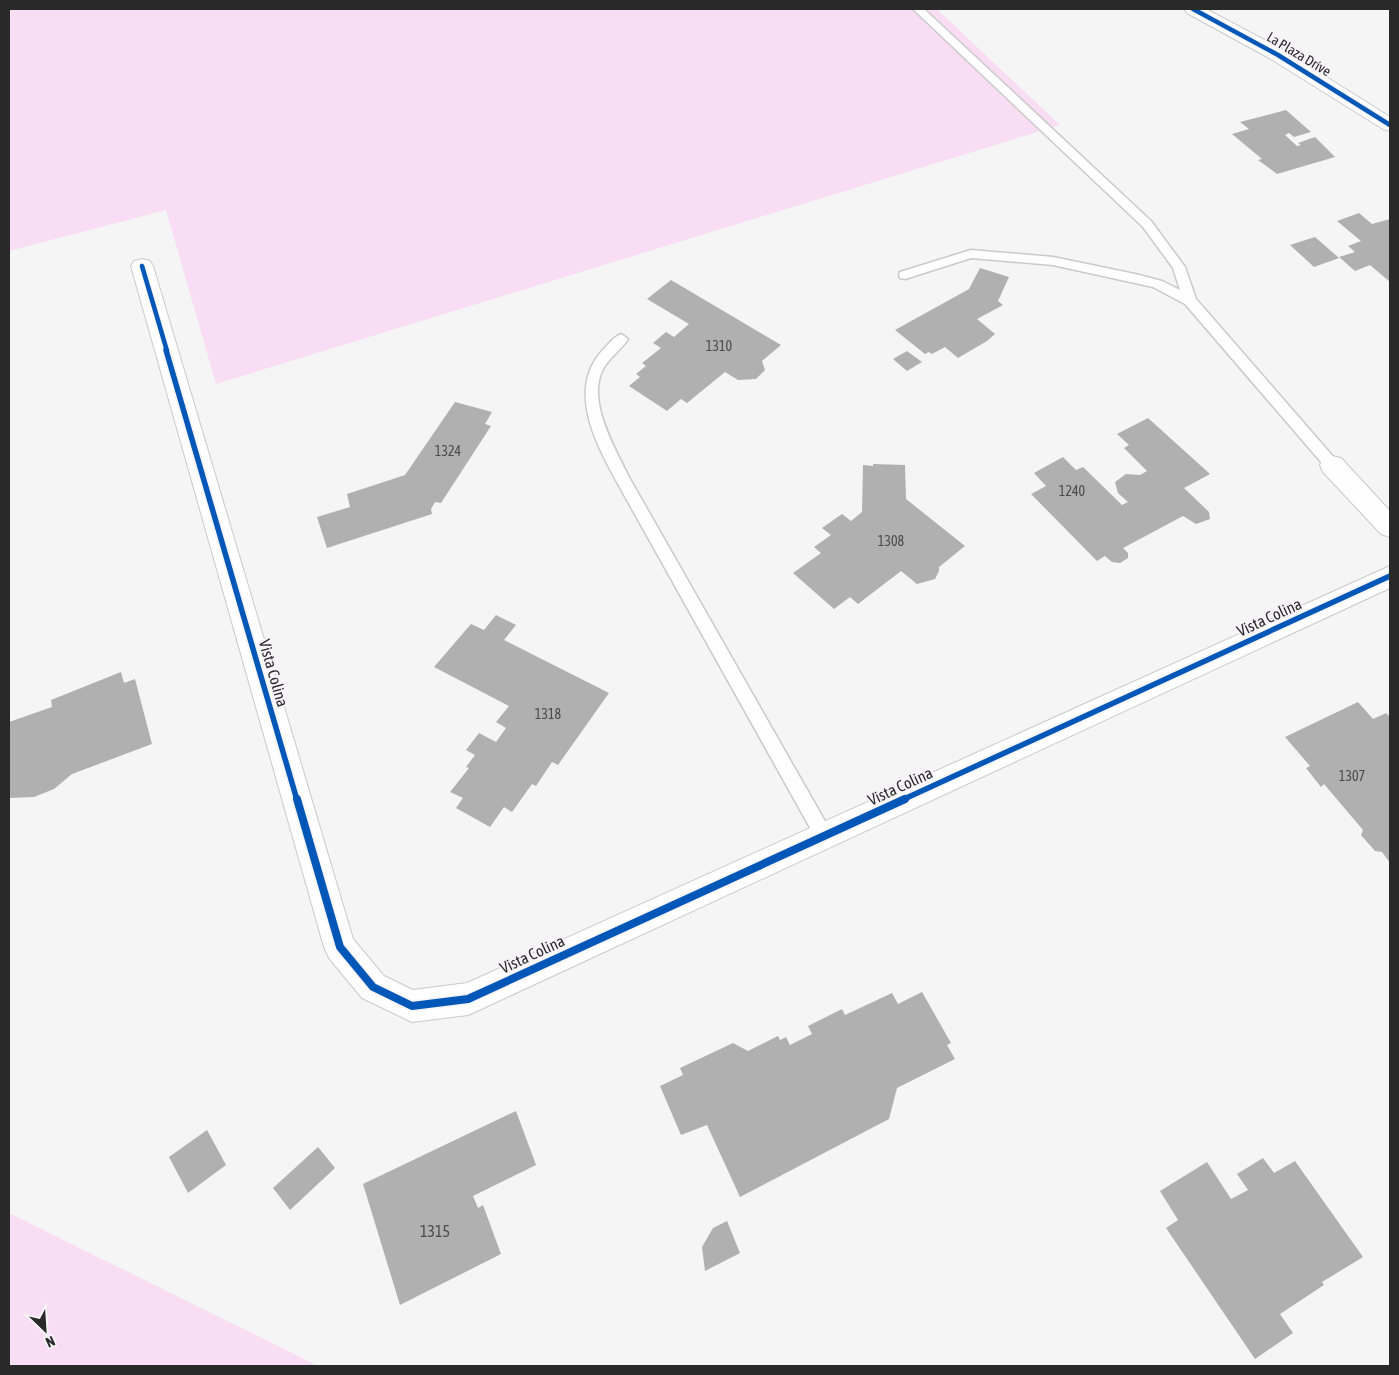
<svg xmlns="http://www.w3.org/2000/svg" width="1399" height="1375" font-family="'Asap Condensed',sans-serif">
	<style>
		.green { fill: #f8ddf4 }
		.building { fill: #b0b0b0 }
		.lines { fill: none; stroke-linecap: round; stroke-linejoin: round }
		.lane-casing { stroke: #cacaca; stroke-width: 3 }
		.street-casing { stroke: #cacaca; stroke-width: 2 }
		.lane { fill: #fefefe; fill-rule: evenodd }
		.street { fill: #fefefe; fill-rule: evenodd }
		.cycleway-far2-casing { stroke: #f6f4f6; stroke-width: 7 }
		.cycleway-far1-casing { stroke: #f6f4f6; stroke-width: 9 }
		.cycleway-casing { stroke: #f6f4f6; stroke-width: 11 }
		.cycleway-far2 { stroke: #0057b8; stroke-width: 4.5 }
		.cycleway-far1 { stroke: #0057b8; stroke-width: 5.5 }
		.cycleway { stroke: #0057b8; stroke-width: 8 }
		.labels { text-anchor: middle; stroke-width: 4; stroke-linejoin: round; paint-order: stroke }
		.far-street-label { font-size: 14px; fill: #2a292a; stroke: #f6f4f6 }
		.number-label { font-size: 14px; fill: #4c4b4c }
		.street-label { font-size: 16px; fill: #2a292a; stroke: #f6f4f6 }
		.near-number-label { font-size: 16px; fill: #4c4b4c }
	</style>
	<rect width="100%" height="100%" fill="#f5f5f5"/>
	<g class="green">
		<path d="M9,9h928l123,116 -844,259 -50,-174 -157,41z"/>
		<path d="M9,1213l309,153h-309z"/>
	</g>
	<g class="building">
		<path d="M1286,110l25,22 -17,5 -5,-4 -4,2 12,11 4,-1 -3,-2 17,-6 20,20 -58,17 -19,-14 4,-1 -30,-25 17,-5 -9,-7z"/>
		<path d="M1359,213l13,11 18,-5v63l-20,-17 -15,6 -16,-14 16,-5 -7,-6 13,-5 -24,-20z"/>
		<path d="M1315,237l24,21 -25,9 -24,-22z"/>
		<path d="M980,268l29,9 -11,24 5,4 -26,14 18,15 -8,7 -29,17 -13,-11 -13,7 -3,-2 -4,2 -30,-24 74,-41z"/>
		<path d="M671,280l110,65 -19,16 3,9 -9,9 -18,1 -13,-8 -38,31 -6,-4 -14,12 -38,-25 11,-9 -4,-3 10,-8 -4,-3 19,-15 -8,-5 13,-11 8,5 15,-13 -42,-25z"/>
		<path d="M907,351l15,11 -15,9 -14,-12z"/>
		<path d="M455,402l37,10 -7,12 6,2 -50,77 -6,-1 -4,7 1,5 -105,34 -10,-31 33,-10 -3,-13 58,-19z"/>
		<path d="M1148,418l62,56 -26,14 25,24 1,7 -14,5 -13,-8 -60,32 5,5v5l-8,5 -8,-1 -7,-6 -8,5 -66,-67 15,-8 -12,-13 29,-16 13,13 7,-3 39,38 6,-3 -10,-9 -3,-11 11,-8 14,1 7,-4 -23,-23 5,-3 -12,-11z"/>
		<path d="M873,464l32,1 1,34 59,47 -26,21v4l-4,8 -18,5 -16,-13 -43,33 -8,-7 -16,12 -41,-36 28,-20 -7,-6 17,-12 -9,-7 20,-14 9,7 11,-9 1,-47 10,1z"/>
		<path d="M496,615l20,10 -12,15 105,53 -51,72 -6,-3 -16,24 -4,-2 -20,28 -8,-5 -14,20 -34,-19 7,-10 -13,-6 19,-24 -3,-1 9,-12 -9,-5 13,-17 17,9 10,-14 -10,-6 13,-16 -75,-39 37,-43 13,6z"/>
		<path d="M121,672l3,11 11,-4 17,65 -80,30 -18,15 -20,8 -25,1v-76l43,-15 -1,-7z"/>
		<path d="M1358,702l15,17 13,-6 4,4v146l-8,-11 -7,-1 -14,-16 2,-5 -39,-46 -3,3 -15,-19 4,-2 -25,-29z"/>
		<path d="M922,992l29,51 -4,2 8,14 -58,29 -8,31 -149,78 -33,-72 -26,10 -21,-49 23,-11 -3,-7 53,-25 15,8 30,-15 2,4 6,-3 4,8 22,-11 -4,-8 34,-17 3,6 47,-22 6,11z"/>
		<path d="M516,1111l20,54 -63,31 5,12 5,-3 18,49 -101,51 -37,-121z"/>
		<path d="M207,1130l19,35 -38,28 -19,-36z"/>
		<path d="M318,1147l17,21 -45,42 -17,-22z"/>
		<path d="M1263,1158l11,15 21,-12 68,96 -41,25 2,3 -44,29 13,19 -38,26 -89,-131 12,-8 -18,-29 47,-29 24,37 17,-9 -11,-16z"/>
		<path d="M727,1221l13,32 -35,18 -3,-24 11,-19z"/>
	</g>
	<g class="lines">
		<g class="lane-casing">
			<g id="lane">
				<path d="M913,9h11l227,212 34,46 11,32 141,162 2,4 -2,4h-10l-142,-165 -32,-17 -100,-22 -82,-7 -66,21 -5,-1 -1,-3 1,-3 71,-22 82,7 82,17 27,7 18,9 -7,-22 -30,-41z"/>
				<path d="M621,334l7,5c-7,11 -19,19 -25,30 -17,32 13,81 27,110l200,351 3,6 -3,6 -6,2 -6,-2 -200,-358c-21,-39 -51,-92 -17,-132 6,-6 12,-15 20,-18z"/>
			</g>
		</g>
		<g class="street-casing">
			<g id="street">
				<path d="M1184,9h22l79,42 105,66v14l-7,-2 -112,-70 -84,-46z"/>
				<path d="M142,259l8,2 3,5 200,673 31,37 29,14 54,-7 923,-417v22l-911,422 -11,5 -56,7 -50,-24 -33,-40 -5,-11 -193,-681 3,-5z"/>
				<path d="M1332,456l9,2 49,53v26l-9,-3 -58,-62 -3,-7 3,-7z"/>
			</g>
		</g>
		<use href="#lane" class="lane"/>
		<use href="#street" class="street"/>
		<g class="cycleway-far2-casing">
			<g id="cycleway-far2">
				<path d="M1193,9l85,46 112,70"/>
				<path d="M142,266l25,85"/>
			</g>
		</g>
		<g class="cycleway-far1-casing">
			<g id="cycleway-far1">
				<path d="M166,350l131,450"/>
				<path d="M902,800l488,-224"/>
			</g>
		</g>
		<g class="cycleway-casing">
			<path id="cycleway" d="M297,799l43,148 33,40 39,19 56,-7 437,-200"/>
		</g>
		<use href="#cycleway-far2" class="cycleway-far2"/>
		<use href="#cycleway-far1" class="cycleway-far1"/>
		<use href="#cycleway" class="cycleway"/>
	</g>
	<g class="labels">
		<g class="far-street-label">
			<text transform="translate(1299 54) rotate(31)" y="5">La Plaza Drive</text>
		</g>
		<g class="number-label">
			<text x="719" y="351">1310</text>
			<text x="448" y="456">1324</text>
			<text x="1072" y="496">1240</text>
			<text x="891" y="546">1308</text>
			<text x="548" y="719">1318</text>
			<text x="1352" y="781">1307</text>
		</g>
		<g class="street-label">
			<text transform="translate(1269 617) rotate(-25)" y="6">Vista Colina</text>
			<text transform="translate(274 673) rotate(74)" y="6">Vista Colina</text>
			<text transform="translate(900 786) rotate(-25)" y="6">Vista Colina</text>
			<text transform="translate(532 954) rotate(-25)" y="6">Vista Colina</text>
		</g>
		<g class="near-number-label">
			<text x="435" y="1237">1315</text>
		</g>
	</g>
	<rect width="1399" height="1375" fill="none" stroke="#2a292a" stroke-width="20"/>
	<g transform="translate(45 1330) rotate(155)" stroke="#f6f4f6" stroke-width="4" paint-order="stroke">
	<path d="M0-4L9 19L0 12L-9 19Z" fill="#2a292a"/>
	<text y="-8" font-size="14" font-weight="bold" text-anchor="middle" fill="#2a292a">N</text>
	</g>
</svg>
